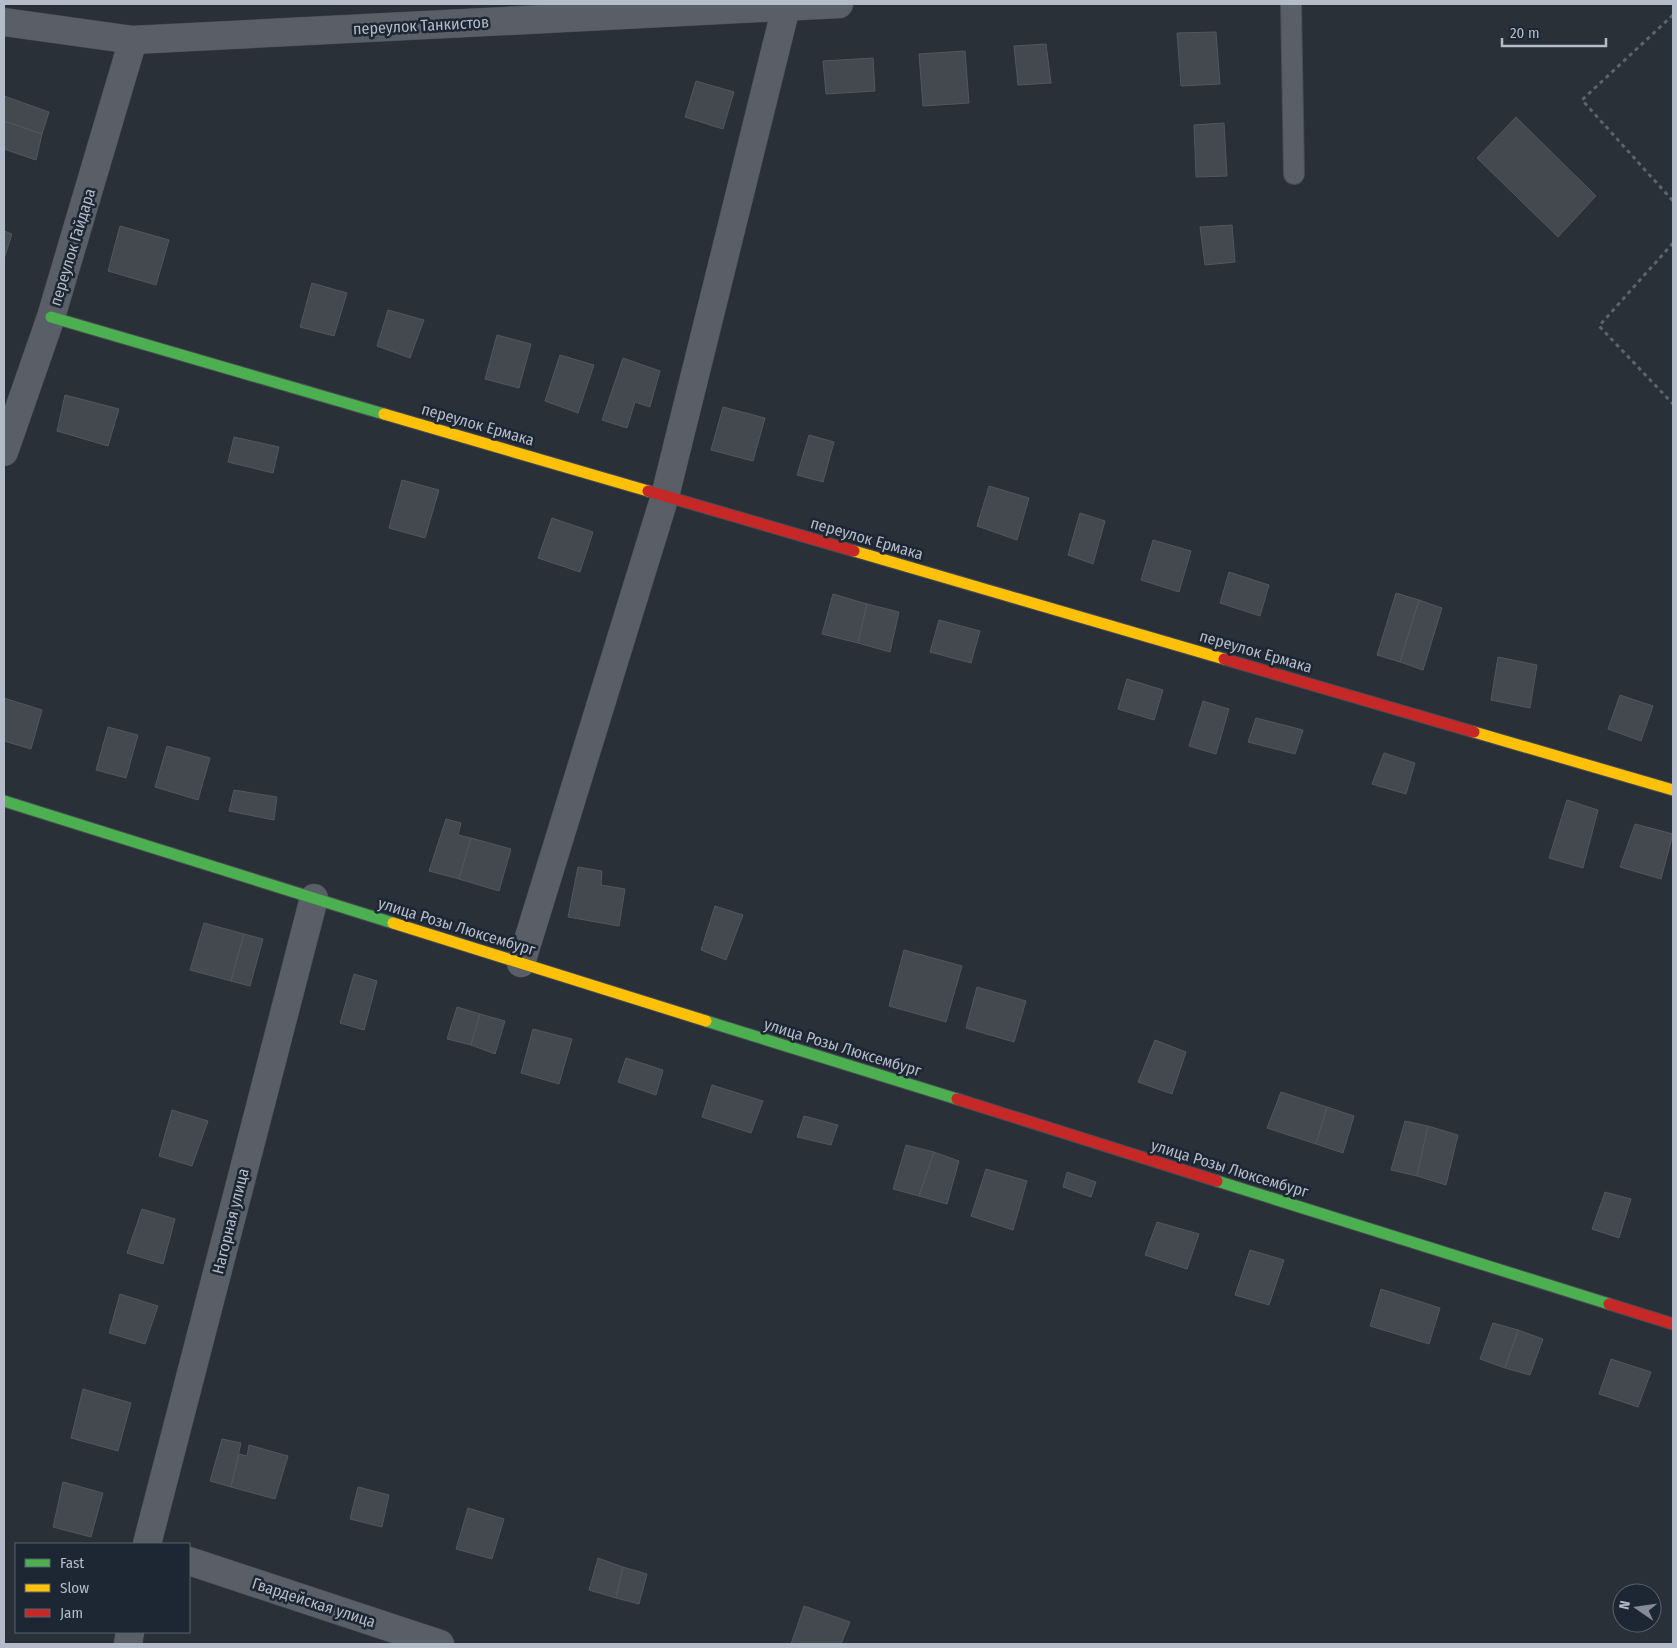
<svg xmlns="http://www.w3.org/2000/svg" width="1677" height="1648" font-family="'Fira Sans Condensed',sans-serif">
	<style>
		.building { fill: #444950; stroke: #52575f }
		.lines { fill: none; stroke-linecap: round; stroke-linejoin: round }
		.lane-casing { stroke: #484c53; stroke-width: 22 }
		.street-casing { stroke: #484c53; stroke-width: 29 }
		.fast-casing { stroke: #484c53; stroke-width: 13 }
		.slow-casing { stroke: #484c53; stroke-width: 13 }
		.jam-casing { stroke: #484c53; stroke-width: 13 }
		.path { stroke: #5d636a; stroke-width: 3; stroke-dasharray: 4 4; stroke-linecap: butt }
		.lane { stroke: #5a5e66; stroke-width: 20 }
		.street { stroke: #5a5e66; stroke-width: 28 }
		.fast { stroke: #4caf50; stroke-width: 11 }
		.slow { stroke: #ffc107; stroke-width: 11 }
		.jam { stroke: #c62828; stroke-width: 11 }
		.labels { text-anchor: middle; stroke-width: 5; stroke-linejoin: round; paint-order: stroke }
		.street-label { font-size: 16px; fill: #b4bcc9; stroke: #1d2633 }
	</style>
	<rect width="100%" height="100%" fill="#2a3038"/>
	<g class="building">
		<path d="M1216,32l4,52 -39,2 -4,-53z"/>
		<path d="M1046,44l5,39 -33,2 -4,-39z"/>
		<path d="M965,51l4,52 -46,3 -4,-52z"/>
		<path d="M873,58l2,33 -49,3 -3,-33z"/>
		<path d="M696,81l38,11 -11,37 -38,-12z"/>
		<path d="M4,96l45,16 -7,22 -38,-13z"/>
		<path d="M1516,117l80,79 -38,41 -81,-79z"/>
		<path d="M4,121l38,13 -6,26 -32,-11z"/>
		<path d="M1224,123l3,53 -31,1 -2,-52z"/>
		<path d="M1232,225l3,37 -30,3 -5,-38z"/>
		<path d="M120,226l49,14 -13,45 -48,-14z"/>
		<path d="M4,231l8,3 -8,25z"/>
		<path d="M312,283l35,10 -13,43 -34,-9z"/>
		<path d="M388,310l36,10 -14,38 -33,-12z"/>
		<path d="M497,335l34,9 -12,44 -34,-9z"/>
		<path d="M560,355l34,10 -16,48 -33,-12z"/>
		<path d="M623,358l37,13 -10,36 -15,-5 -8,26 -25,-8z"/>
		<path d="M65,395l54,14 -11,37 -51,-15z"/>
		<path d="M723,407l42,11 -12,43 -42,-11z"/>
		<path d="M809,435l25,7 -11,40 -26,-7z"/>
		<path d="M234,437l45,10 -6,26 -45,-11z"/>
		<path d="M402,480l37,10 -14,48 -36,-10z"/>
		<path d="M989,486l40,12 -12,42 -40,-14z"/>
		<path d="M1080,513l25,8 -12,43 -25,-9z"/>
		<path d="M552,518l41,14 -13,40 -42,-14z"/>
		<path d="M1153,540l38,11 -12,41 -38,-12z"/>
		<path d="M1229,572l40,13 -9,31 -40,-13z"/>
		<path d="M1396,593l23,7 -19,62 -23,-7z"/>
		<path d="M833,594l34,10 -9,39 -36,-9z"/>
		<path d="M1419,600l23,8 -19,62 -23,-8z"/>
		<path d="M867,604l32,8 -9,40 -32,-9z"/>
		<path d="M939,620l41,11 -9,32 -41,-11z"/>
		<path d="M1498,657l39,8 -7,43 -39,-8z"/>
		<path d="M1127,679l36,11 -9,30 -36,-11z"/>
		<path d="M1620,695l33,11 -12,35 -33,-12z"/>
		<path d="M4,698l38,12 -11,39 -27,-8z"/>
		<path d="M1203,701l26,8 -13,45 -27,-8z"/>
		<path d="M1256,718l47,12 -8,24 -47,-12z"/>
		<path d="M108,727l30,8 -12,43 -30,-8z"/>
		<path d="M167,746l43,12 -12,42 -43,-13z"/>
		<path d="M1384,753l31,10 -9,31 -34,-10z"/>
		<path d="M234,790l43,7 -3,23 -45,-9z"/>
		<path d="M1567,800l31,10 -15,58 -34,-10z"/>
		<path d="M446,819l15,4 -3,12 13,3 -12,41 -30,-8z"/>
		<path d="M1635,824l38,10 -12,45 -41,-12z"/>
		<path d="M471,838l40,11 -12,42 -40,-12z"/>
		<path d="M578,867l24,4 -1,14 24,4 -6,37 -51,-9z"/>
		<path d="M715,906l28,9 -17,45 -25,-10z"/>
		<path d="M204,923l40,11 -13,47 -41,-11z"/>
		<path d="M244,934l19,5 -13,47 -19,-5z"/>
		<path d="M904,950l58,16 -16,56 -57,-16z"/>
		<path d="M354,974l23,7 -13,49 -24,-7z"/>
		<path d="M977,987l49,14 -12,41 -48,-14z"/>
		<path d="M457,1007l23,7 -9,31 -24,-6z"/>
		<path d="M480,1014l25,7 -10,33 -24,-9z"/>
		<path d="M533,1029l39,10 -13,45 -38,-11z"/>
		<path d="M1155,1040l31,12 -14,42 -34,-12z"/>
		<path d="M626,1058l37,12 -7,25 -38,-13z"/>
		<path d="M712,1085l51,16 -12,32 -49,-16z"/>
		<path d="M1281,1092l46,15 -11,37 -49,-16z"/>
		<path d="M1327,1107l27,9 -11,37 -27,-9z"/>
		<path d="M172,1110l36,11 -16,45 -33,-10z"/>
		<path d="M804,1116l34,9 -7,20 -34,-8z"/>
		<path d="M1405,1121l23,5 -11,50 -26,-6z"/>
		<path d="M1428,1126l30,9 -12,50 -29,-9z"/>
		<path d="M906,1145l28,7 -15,44 -26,-7z"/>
		<path d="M934,1152l25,9 -12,43 -28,-8z"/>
		<path d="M986,1169l41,12 -14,49 -42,-14z"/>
		<path d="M1067,1172l29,10 -5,15 -28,-10z"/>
		<path d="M1605,1192l26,7 -12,39 -27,-9z"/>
		<path d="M142,1209l33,10 -12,45 -36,-11z"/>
		<path d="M1157,1222l42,12 -12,35 -42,-14z"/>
		<path d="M1250,1250l34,10 -15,45 -34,-10z"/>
		<path d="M1381,1289l59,19 -11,36 -59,-18z"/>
		<path d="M120,1294l38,12 -13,38 -36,-11z"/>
		<path d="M1493,1323l25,7 -13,38 -25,-9z"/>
		<path d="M1518,1330l25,9 -13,36 -25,-7z"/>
		<path d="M1611,1359l40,13 -13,35 -39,-13z"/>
		<path d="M83,1389l48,14 -13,48 -47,-13z"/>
		<path d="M222,1439l19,4 -10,44 -21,-6z"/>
		<path d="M249,1445l39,11 -13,43 -44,-12 8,-33 8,2z"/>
		<path d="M63,1482l40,11 -12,44 -38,-10z"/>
		<path d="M358,1487l31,8 -7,32 -32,-8z"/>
		<path d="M468,1508l36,11 -12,40 -36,-10z"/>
		<path d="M598,1558l25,9 -7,31 -27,-8z"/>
		<path d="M623,1567l24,7 -8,30 -23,-6z"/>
		<path d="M804,1606l46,16 -9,22h-50z"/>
	</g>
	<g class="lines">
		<g class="lane-casing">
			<path id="lane" d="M1291,4l3,170"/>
		</g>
		<g class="street-casing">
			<g id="street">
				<path d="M4,22l129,18 706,-36"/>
				<path d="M4,452l47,-135 82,-277"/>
				<path d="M521,963l144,-467 121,-489"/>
				<path d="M147,1544l167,-646"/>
				<path d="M189,1561l251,83"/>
				<path d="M128,1644l2,-12"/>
			</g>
		</g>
		<g class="fast-casing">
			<g id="fast">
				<path d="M51,317l333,97"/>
				<path d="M4,801l389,122"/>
				<path d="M706,1021l251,78"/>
				<path d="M1217,1181l392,123"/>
			</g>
		</g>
		<g class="slow-casing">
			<g id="slow">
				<path d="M384,414l264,77"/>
				<path d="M854,551l370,108"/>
				<path d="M1474,732l199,58"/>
				<path d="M393,923l313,98"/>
			</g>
		</g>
		<g class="jam-casing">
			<g id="jam">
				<path d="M648,491l206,60"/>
				<path d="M1224,659l250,73"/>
				<path d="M957,1099l260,82"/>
				<path d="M1609,1304l64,20"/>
			</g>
		</g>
		<g class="path">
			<path d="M1673,15l-91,85 91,101"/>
			<path d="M1673,243l-74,83 74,78"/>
		</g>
		<use href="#lane" class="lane"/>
		<use href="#street" class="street"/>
		<use href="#fast" class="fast"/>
		<use href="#slow" class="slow"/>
		<use href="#jam" class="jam"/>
	</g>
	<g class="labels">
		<g class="street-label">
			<text transform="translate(421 25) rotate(-3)" y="6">переулок Танкистов</text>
			<text transform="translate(72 247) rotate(-73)" y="6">переулок Гайдара</text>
			<text transform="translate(478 424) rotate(16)" y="6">переулок Ермака</text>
			<text transform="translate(867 538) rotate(16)" y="6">переулок Ермака</text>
			<text transform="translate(1256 651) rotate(16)" y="6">переулок Ермака</text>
			<text transform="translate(457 926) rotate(17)" y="6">улица Розы Люксембург</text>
			<text transform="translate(843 1047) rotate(17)" y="6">улица Розы Люксембург</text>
			<text transform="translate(1230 1168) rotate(17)" y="6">улица Розы Люксембург</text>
			<text transform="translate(230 1221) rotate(-76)" y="6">Нагорная улица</text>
			<text transform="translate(314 1602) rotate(18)" y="6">Гвардейская улица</text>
		</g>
	</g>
	<rect width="1677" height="1648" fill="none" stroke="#b4bcc9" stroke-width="10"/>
	<rect x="15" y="1543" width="175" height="90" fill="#1d2633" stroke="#59626f"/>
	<rect x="25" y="1559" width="25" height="8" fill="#4caf50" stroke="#59626f"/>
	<text x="60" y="1568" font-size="15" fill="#b4bcc9">Fast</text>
	<rect x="25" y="1584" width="25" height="8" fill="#ffc107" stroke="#59626f"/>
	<text x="60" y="1593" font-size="15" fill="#b4bcc9">Slow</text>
	<rect x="25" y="1609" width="25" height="8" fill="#c62828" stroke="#59626f"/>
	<text x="60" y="1618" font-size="15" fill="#b4bcc9">Jam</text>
	<g transform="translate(1637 1608) rotate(283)"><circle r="24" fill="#1d2633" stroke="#59626f"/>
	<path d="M0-4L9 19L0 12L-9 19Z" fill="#848b96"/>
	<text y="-8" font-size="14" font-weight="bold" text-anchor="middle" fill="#b4bcc9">N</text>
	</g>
	<path d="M1502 38v8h104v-8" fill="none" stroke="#b4bcc9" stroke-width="2.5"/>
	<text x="1510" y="38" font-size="15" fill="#b4bcc9" stroke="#1d2633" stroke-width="4" paint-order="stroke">20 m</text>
</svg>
